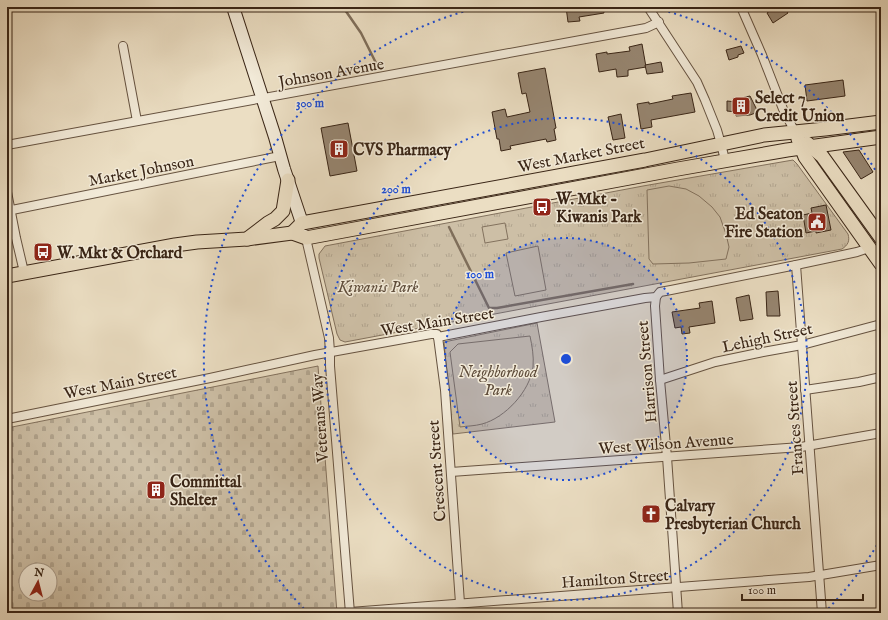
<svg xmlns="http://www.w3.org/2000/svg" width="888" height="620" font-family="'IM FELL English',serif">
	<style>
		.cemetery { fill: url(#cemetery-stones); stroke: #83725e; fill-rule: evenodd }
		.park { fill: url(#park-tufts); stroke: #83725e }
		.garden { fill: #cdbfa6; stroke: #83725e }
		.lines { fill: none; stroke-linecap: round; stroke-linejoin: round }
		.stream { stroke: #7f6e5a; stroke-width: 2.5 }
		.building { fill: #968570; stroke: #392516 }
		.street-casing { stroke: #665341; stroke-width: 10 }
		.secondary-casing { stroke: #392516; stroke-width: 14 }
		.primary-casing { stroke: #392516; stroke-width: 15 }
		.street { stroke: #f2ead8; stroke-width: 8 }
		.secondary { stroke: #f2ead8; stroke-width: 12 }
		.primary { stroke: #ebdec3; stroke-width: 13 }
		.ring { fill: none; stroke: #1d4ed8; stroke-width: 2; stroke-dasharray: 2 4 }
		.labels { text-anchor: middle; stroke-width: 3; stroke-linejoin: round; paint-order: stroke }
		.street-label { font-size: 16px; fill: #392516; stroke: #f2ead8 }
		.poi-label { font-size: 16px; font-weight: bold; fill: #392516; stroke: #f2ead8; text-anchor: start }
		.park-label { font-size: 16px; font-style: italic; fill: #5e4c3a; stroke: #f2ead8 }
		.centre { fill: #1d4ed8; stroke: #f2ead8; stroke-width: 2 }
		.ring-label { font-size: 12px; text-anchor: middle; font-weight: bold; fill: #1d4ed8; stroke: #f2ead8; stroke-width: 3; stroke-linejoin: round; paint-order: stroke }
	</style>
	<defs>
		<pattern id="cemetery-stones" width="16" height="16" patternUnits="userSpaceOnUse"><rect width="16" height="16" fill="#cdbfa6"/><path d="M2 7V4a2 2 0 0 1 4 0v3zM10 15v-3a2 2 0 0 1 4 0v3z" fill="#b1a48e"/></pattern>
		<pattern id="park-tufts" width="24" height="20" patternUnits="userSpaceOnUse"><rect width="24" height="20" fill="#cdbfa6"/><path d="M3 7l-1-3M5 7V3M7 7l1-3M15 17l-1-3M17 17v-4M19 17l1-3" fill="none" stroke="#b1a48e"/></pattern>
	</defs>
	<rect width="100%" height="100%" fill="#ebdec3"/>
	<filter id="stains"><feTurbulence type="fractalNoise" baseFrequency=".005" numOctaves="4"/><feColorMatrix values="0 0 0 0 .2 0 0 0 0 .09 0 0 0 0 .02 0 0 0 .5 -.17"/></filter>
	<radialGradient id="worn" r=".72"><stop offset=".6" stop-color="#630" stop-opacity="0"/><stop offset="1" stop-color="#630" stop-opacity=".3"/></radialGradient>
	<path class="cemetery" d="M318,366l19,247h-330v-185zM26,570h24v24h-24z"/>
	<g class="park">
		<path d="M793,160l4,4 51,70c2,7 0,11 -6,15l-497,93 -5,-2 -3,-6 -18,-76v-4l6,-8 318,-60z"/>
		<path d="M537,323l18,99 -102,12 -9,-92z"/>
	</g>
	<g class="garden">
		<path d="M669,186l17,3 13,7 13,11 8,10 6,17 3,13 -3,12 -37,4 -36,1 -4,-5 -2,-69z"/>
		<path d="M505,223l3,16 -23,4 -3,-16z"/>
		<path d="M538,246l8,44 -31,6 -9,-43z"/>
		<path d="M530,336c2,10 4,20 3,31 -3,24 -28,51 -51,57 -7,2 -15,2 -22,3l-10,-75 8,-8z"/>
	</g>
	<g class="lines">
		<g class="stream">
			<path d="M343,7l18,26 16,32"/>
			<path d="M449,227l40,81h8l136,-24"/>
		</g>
	</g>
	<g class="building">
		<path d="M566,7h37l1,6 -25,4 1,4 -12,1z"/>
		<path d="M775,7h9l4,6 -15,10 -6,-10z"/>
		<path d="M642,44l4,23 -18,3v6l-11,1 -1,-8 -17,3 -3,-18 11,-2v2l23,-3 -1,-4z"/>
		<path d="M741,46l3,7 -6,2v2l-9,3 -3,-10z"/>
		<path d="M661,62l2,10 -16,2 -2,-9z"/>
		<path d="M545,68l11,60 -2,1 2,11 -9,2 -1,-3 -36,7 1,3 -10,2 -2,-12h-2l-5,-27 13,-3 2,8 23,-5 -4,-19 -4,1 -4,-21z"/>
		<path d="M843,80l2,16 -38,5 -2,-16z"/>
		<path d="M691,93l4,19 -44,8 1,7 -11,2 -4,-25 12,-2v2l24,-5 -1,-3z"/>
		<path d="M750,96l8,16 -8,3 -14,1v-4l-9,-1v-10l10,1v-3z"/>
		<path d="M621,114l4,24 -12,2 -5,-23z"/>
		<path d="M348,123l9,48 -27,5 -9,-48z"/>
		<path d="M859,150l14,22 -12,7 -18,-27z"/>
		<path d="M826,205l5,25 -15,3v-2l-10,2 -3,-18 9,-2 -1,-5z"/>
		<path d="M778,291l2,25h-13l-1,-24z"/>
		<path d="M749,295l4,24 -13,2 -4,-23z"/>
		<path d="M712,301l3,22 -26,4 1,6 -8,1 -1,-7 -6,1 -3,-16 28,-4 -1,-5z"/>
		<path d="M162,485l1,8 -12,2 -1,-8z"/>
	</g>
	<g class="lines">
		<g class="street-casing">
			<g id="street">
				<path d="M648,7l49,75 8,18 12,30 4,14 4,16"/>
				<path d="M741,7l21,48 21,54 12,23"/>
				<path d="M123,46l14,75"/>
				<path d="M7,145l639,-117 13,-6"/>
				<path d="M7,192l9,46 8,34"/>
				<path d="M7,211l273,-55"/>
				<path d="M305,234l24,104 1,14v14l20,247"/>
				<path d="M796,265l26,348"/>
				<path d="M656,297l-1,9 5,74 7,77 11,156"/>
				<path d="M438,337l103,-20 104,-19 11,-1 4,-5 11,-2 125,-25 61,-13 12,-4"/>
				<path d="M438,337l7,53 15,213"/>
				<path d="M660,380l55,-18 48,-10 39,-7 79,-21"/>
				<path d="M805,390l54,-8 22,-5"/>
				<path d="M7,419l203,-41 105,-23 116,-21h6l1,3"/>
				<path d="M451,472l350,-25 80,-14"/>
				<path d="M350,612l459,-35 72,-12"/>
			</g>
		</g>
		<g class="secondary-casing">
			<path id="secondary" d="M233,7l42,130 9,32 18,54"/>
		</g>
		<g class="primary-casing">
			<g id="primary">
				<path d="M798,139l7,18 76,107"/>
				<path d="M807,143l15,13 59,82"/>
				<path d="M292,233l10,-10 343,-63 119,-25 61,-6 56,-7"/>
				<path d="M247,239l21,-16 7,-4 8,-8 5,-31"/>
				<path d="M7,276l168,-31 22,-3 50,-3 45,-6 14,5 372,-69 109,-19 94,-13"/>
			</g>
		</g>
		<use href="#street" class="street"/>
		<use href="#secondary" class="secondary"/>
		<use href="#primary" class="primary"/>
	</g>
	<circle cx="566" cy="359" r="121" fill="#1d4ed8" fill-opacity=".12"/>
	<g class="ring">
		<circle cx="566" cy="359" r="121"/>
		<circle cx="566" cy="359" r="241"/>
		<path d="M880 540A362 362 0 0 1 824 613M308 613A362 362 0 0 1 481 7M651 7A362 362 0 0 1 880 178"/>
	</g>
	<defs>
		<g id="building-square" transform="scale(1)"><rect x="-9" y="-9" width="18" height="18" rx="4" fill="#8f2418" stroke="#f2ead8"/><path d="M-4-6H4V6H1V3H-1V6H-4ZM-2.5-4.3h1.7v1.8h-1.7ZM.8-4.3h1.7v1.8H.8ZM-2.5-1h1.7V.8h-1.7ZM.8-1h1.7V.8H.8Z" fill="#fff"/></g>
		<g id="bus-square" transform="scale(1)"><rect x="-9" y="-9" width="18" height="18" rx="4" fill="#8f2418" stroke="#f2ead8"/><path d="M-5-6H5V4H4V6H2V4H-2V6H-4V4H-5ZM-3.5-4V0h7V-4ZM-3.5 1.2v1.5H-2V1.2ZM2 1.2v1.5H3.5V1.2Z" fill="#fff"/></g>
		<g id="civic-square" transform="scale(1)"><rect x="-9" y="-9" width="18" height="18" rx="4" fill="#8f2418" stroke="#f2ead8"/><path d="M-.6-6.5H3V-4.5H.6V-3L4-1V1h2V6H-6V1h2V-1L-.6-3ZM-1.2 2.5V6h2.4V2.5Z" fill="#fff"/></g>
		<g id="church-square" transform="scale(1)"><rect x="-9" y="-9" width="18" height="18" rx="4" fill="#8f2418" stroke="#f2ead8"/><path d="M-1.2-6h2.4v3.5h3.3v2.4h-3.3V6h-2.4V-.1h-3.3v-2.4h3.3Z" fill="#fff"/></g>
	</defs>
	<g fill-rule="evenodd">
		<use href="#building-square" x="741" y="106"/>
		<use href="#building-square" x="339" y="149"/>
		<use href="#bus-square" x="542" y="207"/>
		<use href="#civic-square" x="817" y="222"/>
		<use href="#bus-square" x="43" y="252"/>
		<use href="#building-square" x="156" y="490"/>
		<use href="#church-square" x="651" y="514"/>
	</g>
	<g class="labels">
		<g class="street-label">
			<text transform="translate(331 72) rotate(-10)" y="6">Johnson Avenue</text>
			<text transform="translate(581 154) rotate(-11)" y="6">West Market Street</text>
			<text transform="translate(141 170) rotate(-11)" y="6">Market Johnson</text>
			<text transform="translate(437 321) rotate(-9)" y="6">West Main Street</text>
			<text transform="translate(767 337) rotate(-12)" y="6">Lehigh Street</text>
			<text transform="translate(646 372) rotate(-95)" y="6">Harrison Street</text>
			<text transform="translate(120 382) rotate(-11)" y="6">West Main Street</text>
			<text transform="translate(319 418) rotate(-94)" y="6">Veterans Way</text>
			<text transform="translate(794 428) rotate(-94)" y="6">Frances Street</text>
			<text transform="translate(666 443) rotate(-4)" y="6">West Wilson Avenue</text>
			<text transform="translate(436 471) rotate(-94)" y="6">Crescent Street</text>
			<text transform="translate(615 578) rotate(-4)" y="6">Hamilton Street</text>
		</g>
		<g class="poi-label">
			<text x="755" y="103">Select 7<tspan x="755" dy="18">Credit Union</tspan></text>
			<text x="353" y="155">CVS Pharmacy</text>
			<text x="556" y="204">W. Mkt -<tspan x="556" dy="18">Kiwanis Park</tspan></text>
			<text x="803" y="219" text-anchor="end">Ed Seaton<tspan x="803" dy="18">Fire Station</tspan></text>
			<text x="57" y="258">W. Mkt &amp; Orchard</text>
			<text x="170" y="487">Committal<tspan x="170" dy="18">Shelter</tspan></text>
			<text x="665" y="511">Calvary<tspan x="665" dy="18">Presbyterian Church</tspan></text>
		</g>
		<g class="park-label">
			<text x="378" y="292">Kiwanis Park</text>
			<text x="498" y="377">Neighborhood<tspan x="498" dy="18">Park</tspan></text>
		</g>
	</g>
	<circle cx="566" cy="359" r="6" class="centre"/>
	<g class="ring-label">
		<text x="310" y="107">300 m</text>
		<text x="396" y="193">200 m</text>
		<text x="480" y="278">100 m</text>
	</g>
	<rect width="888" height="620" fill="none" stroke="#ebdec3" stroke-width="24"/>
	<rect x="8" y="8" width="872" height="604" fill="none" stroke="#392516" stroke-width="2"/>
	<rect x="12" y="12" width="864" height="596" fill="none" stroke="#392516"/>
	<g transform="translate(38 582) rotate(7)"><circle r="19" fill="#f2ead8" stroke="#a89b8a"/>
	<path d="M0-3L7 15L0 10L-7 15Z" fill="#8f2418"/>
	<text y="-6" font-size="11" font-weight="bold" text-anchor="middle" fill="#392516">N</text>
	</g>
	<path d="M742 594v6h121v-6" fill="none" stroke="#392516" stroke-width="2"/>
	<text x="748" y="594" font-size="12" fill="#392516" stroke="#f2ead8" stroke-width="3" paint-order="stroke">100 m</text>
	<rect width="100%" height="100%" filter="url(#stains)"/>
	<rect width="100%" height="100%" fill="url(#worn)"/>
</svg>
